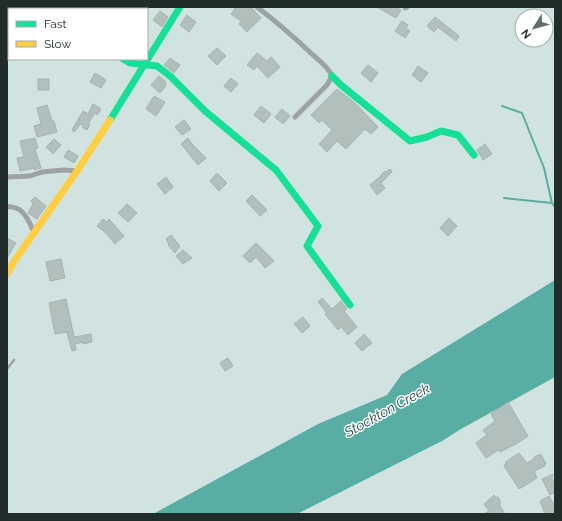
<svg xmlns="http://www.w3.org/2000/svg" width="562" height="521" font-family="Raleway,sans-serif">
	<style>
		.water { fill: #59aea3 }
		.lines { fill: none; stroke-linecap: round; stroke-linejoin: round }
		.stream { stroke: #59aea3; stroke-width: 2 }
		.building { fill: #b2c0bd; stroke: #a4b3b0 }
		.lane { stroke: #9da3a2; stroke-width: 2.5 }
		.street { stroke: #9da3a2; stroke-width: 5 }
		.fast { stroke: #16e098; stroke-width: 7 }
		.slow { stroke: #ffcf43; stroke-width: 7 }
		.labels { text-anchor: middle; stroke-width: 3; stroke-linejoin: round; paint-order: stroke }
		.water-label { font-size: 14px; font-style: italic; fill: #194841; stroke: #fff }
	</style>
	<rect width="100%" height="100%" fill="#d1e3e0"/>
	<path class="water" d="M555,280v97l-94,52 -19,12 -145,73h-144l165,-90 69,-29 15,-21z"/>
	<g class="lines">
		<g class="stream">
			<path d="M502,106l20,7 22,55 8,35 3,4"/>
			<path d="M504,198l48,5"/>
		</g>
	</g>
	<g class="building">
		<path d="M236,7h15l10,11 -14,14 -8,-8 2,-3 -10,-7z"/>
		<path d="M377,7h19l5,3 -5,8z"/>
		<path d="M160,11l8,6 -6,10 -9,-7z"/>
		<path d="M187,15l9,7 -7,10 -9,-7z"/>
		<path d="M435,17l24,19 -3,5 -18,-14 -4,5 -7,-6z"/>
		<path d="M402,21l6,4 -2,3 4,3 -5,7 -10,-7z"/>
		<path d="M217,48l9,8 -9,9 -9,-9z"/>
		<path d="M257,53l10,8 4,-4 9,10 -12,11 -11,-12 -3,4 -7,-5z"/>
		<path d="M170,58l10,7 -6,8 -10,-8z"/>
		<path d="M368,65l10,8 -7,9 -10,-9z"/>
		<path d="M418,66l10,7 -7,9 -9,-7z"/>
		<path d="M95,73l11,7 -5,8 -11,-6z"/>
		<path d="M159,76l7,6 -1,5 -5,6 -9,-8z"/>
		<path d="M231,78l7,6 -7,8 -7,-6z"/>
		<rect x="38" y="79" width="11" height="11"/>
		<path d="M337,89l18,14 23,24 -7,7 -6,-5 -19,20 -9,-8 -10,11 -8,-8 13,-14 -10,-10 -3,3 -8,-8z"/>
		<path d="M154,96l11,6 -9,14 -10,-7z"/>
		<path d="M93,104l8,5 -4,6 -2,-2 -7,11 2,1 -3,5 -5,-3 1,-1 -2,-2 -7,8 -2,-2 11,-19 5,3z"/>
		<path d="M47,105l5,16h2l3,11 -20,5 -3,-11 7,-2 -4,-16z"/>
		<path d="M261,106l10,8 -7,9 -10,-8z"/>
		<path d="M282,109l8,7 -7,8 -8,-7z"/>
		<path d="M184,120l7,9 -9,6 -7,-8z"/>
		<path d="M35,138l3,10 -3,1 6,19 -7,2v-2l-14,3 -3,-13 7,-1 -4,-16z"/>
		<path d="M188,138l4,6 14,14 -8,7 -17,-21z"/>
		<path d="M54,139l7,6 -8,9 -7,-7z"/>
		<path d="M485,144l7,10 -9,6 -6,-10z"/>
		<path d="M68,150l10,6 -4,7 -10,-6z"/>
		<path d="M390,169l2,3 -11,11 4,5 -8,7 -7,-10 12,-10h-1l4,-4 1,1z"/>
		<path d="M217,173l10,10 -8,8 -9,-10z"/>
		<path d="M166,177l7,10 -8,7 -8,-10z"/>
		<path d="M252,195l15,15 -7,6 -14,-15z"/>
		<path d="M35,197l11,9 -9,13 -9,-6 5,-9 -2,-3z"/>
		<path d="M127,204l10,9 -9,9 -10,-9z"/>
		<path d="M449,218l8,8 -9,10 -8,-8z"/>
		<path d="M103,219l4,3 2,-3 15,17 -9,8 -9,-11 -9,-7z"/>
		<path d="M171,235l9,11 -5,7 -7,-8 1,-1 -3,-5z"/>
		<path d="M7,238l9,5 -9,15z"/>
		<path d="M256,243l18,18 -9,7 -9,-11 -6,6 -7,-7z"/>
		<path d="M183,250l9,8 -9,6 -7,-8z"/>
		<path d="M61,259l4,19 -15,3 -4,-19z"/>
		<path d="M322,298l10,11 9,-8 6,8 -3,2 13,16 -9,8 -7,-8 -3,3 -13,-16 2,-1 -9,-11z"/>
		<path d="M66,299l8,38 17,-3 1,8 -9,2v-2l-8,2 1,6 -4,1 -5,-19 -12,2 -6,-31z"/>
		<path d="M303,317l7,9 -8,7 -8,-9z"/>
		<path d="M364,334l8,9 -10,8 -7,-8z"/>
		<path d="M228,358l5,8 -8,5 -5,-8z"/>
		<path d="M508,402l20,34 -12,8 -16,8 -2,-2 -12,8 -10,-15 11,-8 -4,-5 12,-9 -4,-7z"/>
		<path d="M519,453l8,10 7,-4v-2l7,-3 5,10h-2l1,2 -11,5 3,7 -18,11 -15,-23 3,-5z"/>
		<path d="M553,474l-1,5 3,6v7l-5,3 -8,-16z"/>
		<path d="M494,495l1,2h3l2,3v6l5,8h-21l5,-3 -5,-7z"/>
		<path d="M549,496l6,10 -1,3 -2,5h-7l-5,-13z"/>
	</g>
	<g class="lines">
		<path class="lane" d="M7,369l7,-9"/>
		<g class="street">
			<path d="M257,7c20,15 38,31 56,48 7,6 16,13 19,21l-5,9 -32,32"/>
			<path d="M405,8l2,-1"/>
			<path d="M7,177l23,-1 12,-4 21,-2 14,1"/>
			<path d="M7,207c16,-2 21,13 27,25"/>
		</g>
		<g class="fast">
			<path d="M123,59l7,4 27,3 13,10 35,35 71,59 42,56 -11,20 43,59"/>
			<path d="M332,76l9,9 69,56 17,-4 14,-6 17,4 16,20"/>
			<path d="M110,120l70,-113"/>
		</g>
		<path class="slow" d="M7,274l6,-11 64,-92 33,-51"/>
	</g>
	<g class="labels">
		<g class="water-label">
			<text transform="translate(387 410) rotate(-29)" y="5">Stockton Creek</text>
		</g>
	</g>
	<rect width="562" height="521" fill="none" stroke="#212d2b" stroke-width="16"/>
	<rect x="8" y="8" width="140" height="52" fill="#ffffff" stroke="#a6abaa"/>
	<rect x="16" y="21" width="20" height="6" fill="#16e098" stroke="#a6abaa"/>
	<text x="44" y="28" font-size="12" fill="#212d2b">Fast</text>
	<rect x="16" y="41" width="20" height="6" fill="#ffcf43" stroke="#a6abaa"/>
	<text x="44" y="48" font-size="12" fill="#212d2b">Slow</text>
	<g transform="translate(534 28) rotate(233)"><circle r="19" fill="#ffffff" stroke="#a6abaa"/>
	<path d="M0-3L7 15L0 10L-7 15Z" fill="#5f6d6a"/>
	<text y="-6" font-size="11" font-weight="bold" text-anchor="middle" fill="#212d2b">N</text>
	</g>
</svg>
